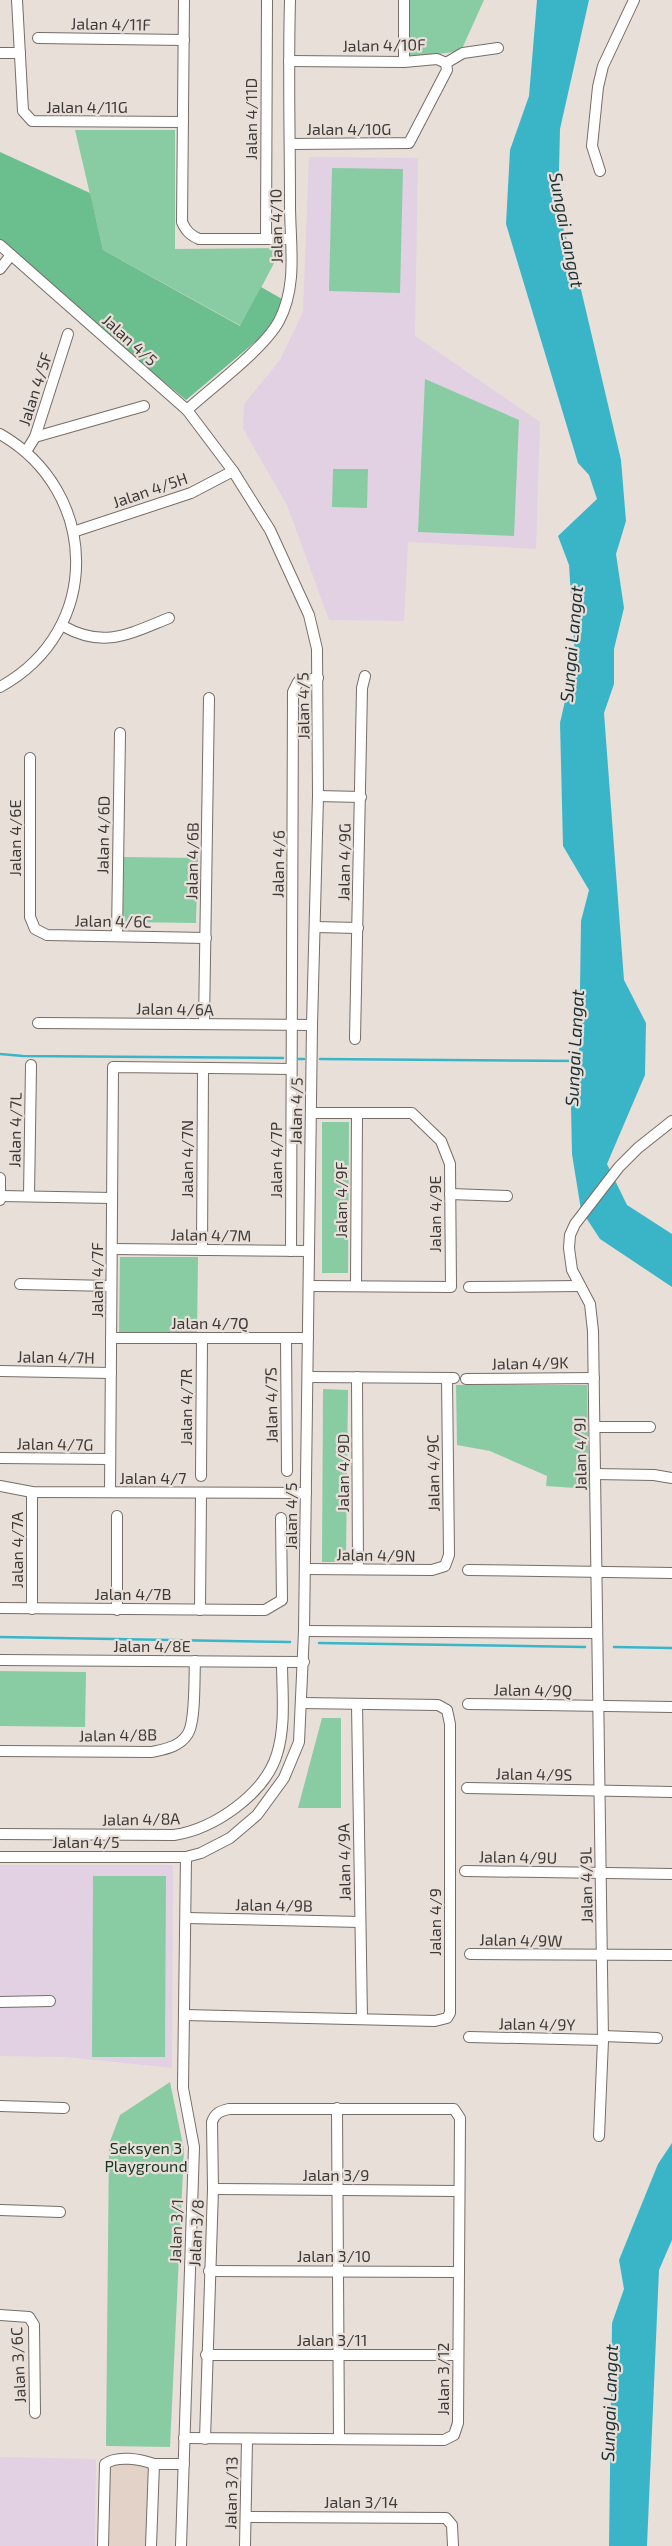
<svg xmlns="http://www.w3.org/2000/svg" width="672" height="2546" font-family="'Exo 2',sans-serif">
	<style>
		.built { fill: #e3d2c7 }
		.education { fill: #e2d1e3 }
		.green { fill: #89cca3 }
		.forest { fill: #6bbe8d }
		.water { fill: #3ab5c8 }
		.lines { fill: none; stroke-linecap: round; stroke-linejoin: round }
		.stream { stroke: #3ab5c8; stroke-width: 2.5 }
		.minor-casing { stroke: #766d67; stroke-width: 12 }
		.minor { stroke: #fff; stroke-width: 10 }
		.labels { text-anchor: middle; stroke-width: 4.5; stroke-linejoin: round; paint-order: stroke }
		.street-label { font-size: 16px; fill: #3e3a38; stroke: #e9dfd9 }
		.park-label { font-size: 16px; fill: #133723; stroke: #e9dfd9 }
		.water-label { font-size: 18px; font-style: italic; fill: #1b3033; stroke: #e9dfd9 }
	</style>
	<rect width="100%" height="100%" fill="#e9dfd9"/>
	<path class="built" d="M114,2462l27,1 9,4 -2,79h-42l2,-79z"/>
	<g class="education">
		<path d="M309,157l109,1 -3,178 125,86 -4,127 -128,-7 -4,79 -75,-1 -42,-115 -44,-76 1,-25 36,-44 23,-48z"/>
		<path d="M0,1865h173l-1,203 -106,-11 -66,-1z"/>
		<path d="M0,2457l96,2 -1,87h-95z"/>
	</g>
	<g class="green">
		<path d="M410,0h74l-23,51 -52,7z"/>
		<path d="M75,130h100v119l107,-1 -41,78 -138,-76z"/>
		<path d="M332,168l71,1 -3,124 -71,-2z"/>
		<path d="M425,379l94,41 -5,116 -96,-4z"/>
		<path d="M333,469h35l-1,39 -35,-1z"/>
		<path d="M124,857l74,1 -2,65 -73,-1z"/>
		<path d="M322,1122h27l-1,151h-26z"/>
		<path d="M120,1257h78l-1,77 -78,-1z"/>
		<path d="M456,1385h131l2,104 -43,-3 1,-10 -57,-25 -33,-6z"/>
		<path d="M323,1389l25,1 -2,172h-24z"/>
		<path d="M0,1671l86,1 -1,55 -85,-1z"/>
		<path d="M322,1718h19v90h-43z"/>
		<path d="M93,1876h73l-1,181h-73z"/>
		<path d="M170,2082l14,68 -14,297 -64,-1 3,-302 11,-29z"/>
	</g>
	<path class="forest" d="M0,152l90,41 13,57 137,76 21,-39 21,12 -7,21 -14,17 -75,63 -186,-153z"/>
	<g class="water">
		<path d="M537,0h52l-29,129 -2,81 21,71 42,179 5,61 -10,33 8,54 -10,41v35l-10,29 20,267 22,43 -1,52 -38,89 20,41 45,29v53l-72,-48 -19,-29 -9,-56 -1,-48 8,-49 2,-136 8,-31 -26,-44 -3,-123 15,-66 -6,-92 -11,-29 39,-37 -8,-24 -11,-12 -72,-239 4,-74 19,-54z"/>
		<path d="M672,2143v97l-13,30 -12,276h-38l3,-223 12,-34 -5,-29 39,-96z"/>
	</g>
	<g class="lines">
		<g class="stream">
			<path d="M0,1054l23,2 260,2"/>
			<path d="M299,1059h5"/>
			<path d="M320,1059l261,2"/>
			<path d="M0,1637l290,5"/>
			<path d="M319,1643l266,4"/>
			<path d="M614,1647l58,1"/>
		</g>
		<g class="minor-casing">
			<g id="minor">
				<path d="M17,0l6,111 9,10 151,1"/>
				<path d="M184,0l-2,222c4,9 8,13 17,17h92"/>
				<path d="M38,38l146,2"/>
				<path d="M0,53h20"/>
				<path d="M289,61l115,1 33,-3 9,4"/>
				<path d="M404,62v-62"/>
				<path d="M446,63l17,-10 35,-5"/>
				<path d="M290,144l119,-1 38,-73 -1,-7"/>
				<path d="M600,171l-8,-25 6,-59 5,-21 31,-66"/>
				<path d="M266,238l1,-238"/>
				<path d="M0,245l187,165 46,61 37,59 39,85 8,34 1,147 -6,229 -8,606 -5,111 -15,36 -27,37 -27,23 -29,15 -15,4h-186"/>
				<path d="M0,269l11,-14"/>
				<path d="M187,410c25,-23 77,-61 92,-89 19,-36 11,-77 11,-116 0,-68 -2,-137 0,-205"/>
				<path d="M0,434c100,57 103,197 0,253"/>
				<path d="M35,437l109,-31"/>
				<path d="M27,450l8,-13 33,-103"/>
				<path d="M73,532l118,-39 42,-22"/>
				<path d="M63,626c41,23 66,8 106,-8"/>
				<path d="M30,758v159l5,12 12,6 159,3"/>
				<path d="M318,796l43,1"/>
				<path d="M315,927l43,1"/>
				<path d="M117,936l3,-203"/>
				<path d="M38,1023l274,2"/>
				<path d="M204,1024l5,-326"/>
				<path d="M355,1039l7,-351 3,-12"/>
				<path d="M0,1178v22"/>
				<path d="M450,1194l57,2"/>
				<path d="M1,1196l111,2"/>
				<path d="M29,1196l2,-131"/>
				<path d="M112,1249l197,2"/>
				<path d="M202,1250l1,-182"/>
				<path d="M291,1251l2,-559 5,-10 20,-4"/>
				<path d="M20,1284l91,2"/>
				<path d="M309,1286l142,1 -1,-123 -9,-23 -29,-28h-101"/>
				<path d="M356,1286l1,-173"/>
				<path d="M469,1287l111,-1"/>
				<path d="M111,1338h197"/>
				<path d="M286,1338l1,133"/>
				<path d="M0,1371l111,2"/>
				<path d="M309,1377l145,1"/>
				<path d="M357,1377l1,192"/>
				<path d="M466,1379l128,-1"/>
				<path d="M595,1427h55"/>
				<path d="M0,1458l110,1"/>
				<path d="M595,1474l59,1 18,3"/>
				<path d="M201,1476l1,-137"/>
				<path d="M0,1486l32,6 274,1"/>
				<path d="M110,1492l3,-425 178,2"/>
				<path d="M117,1516v94"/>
				<path d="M306,1569l126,1 13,-4 4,-11 -2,-177"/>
				<path d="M468,1570l204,3"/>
				<path d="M0,1608l265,2 17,-10 -1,-82"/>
				<path d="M32,1609v-117"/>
				<path d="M200,1610l1,-117"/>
				<path d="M304,1631l293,2"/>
				<path d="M0,1660l304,2"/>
				<path d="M357,1704l5,315"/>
				<path d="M468,1704l204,3"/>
				<path d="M0,1751l152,1c13,-3 27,-5 35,-17 9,-11 7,-58 8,-74"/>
				<path d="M467,1788l205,4"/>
				<path d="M0,1834l174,1c40,-6 91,-41 103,-81 9,-29 5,-62 5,-92"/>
				<path d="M465,1871l207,3"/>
				<path d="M186,1918l174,4"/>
				<path d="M470,1954l202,1"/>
				<path d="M0,2002l50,-1"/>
				<path d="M185,2015l250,6 12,-3 3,-5v-289l-3,-14 -9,-5 -136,-2"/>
				<path d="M603,2036l54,2"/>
				<path d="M469,2037l134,3"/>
				<path d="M0,2106l64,2"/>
				<path d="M337,2108l2,331"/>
				<path d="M599,2136l4,-96 -10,-709 -3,-27 -18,-34 -3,-22 1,-13 5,-11 44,-57 19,-19 34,-27"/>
				<path d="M213,2189l245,2"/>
				<path d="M0,2210l60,2"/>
				<path d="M209,2271l249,1"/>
				<path d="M0,2315l29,2 5,8 1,88"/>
				<path d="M206,2355h252"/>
				<path d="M184,2438l260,2 10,-5 4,-12 2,-305 -6,-9h-225c-9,2 -14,4 -17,13l1,67 -8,250"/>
				<path d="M246,2517l200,1 6,7 1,21"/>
				<path d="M103,2546l2,-82c12,-9 35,-5 49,0"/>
				<path d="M151,2546l3,-82h30"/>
				<path d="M181,2546l13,-399 -11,-59 3,-231"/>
				<path d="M245,2546l2,-106"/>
			</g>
		</g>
		<use href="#minor" class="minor"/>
	</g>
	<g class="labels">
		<g class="street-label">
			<text transform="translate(111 24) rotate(1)" y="6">Jalan 4/11F</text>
			<text transform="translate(384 45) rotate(-1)" y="6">Jalan 4/10F</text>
			<text x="87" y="113">Jalan 4/11G</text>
			<text transform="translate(251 119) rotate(-90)" y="6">Jalan 4/11D</text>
			<text x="349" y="135">Jalan 4/10G</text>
			<text transform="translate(276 226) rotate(-91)" y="6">Jalan 4/10</text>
			<text transform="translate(130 340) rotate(42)" y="6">Jalan 4/5</text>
			<text transform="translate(35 389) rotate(-72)" y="6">Jalan 4/5F</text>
			<text transform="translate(150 490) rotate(-19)" y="6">Jalan 4/5H</text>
			<text transform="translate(303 706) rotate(-91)" y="6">Jalan 4/5</text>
			<text transform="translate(103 835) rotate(-89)" y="6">Jalan 4/6D</text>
			<text transform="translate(15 838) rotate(-90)" y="6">Jalan 4/6E</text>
			<text transform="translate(192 861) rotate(-89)" y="6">Jalan 4/6B</text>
			<text transform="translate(344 862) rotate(-89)" y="6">Jalan 4/9G</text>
			<text transform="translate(278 864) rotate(-89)" y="6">Jalan 4/6</text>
			<text transform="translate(113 921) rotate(1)" y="6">Jalan 4/6C</text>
			<text transform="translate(175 1009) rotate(1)" y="6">Jalan 4/6A</text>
			<text transform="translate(296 1111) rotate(-89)" y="6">Jalan 4/5</text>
			<text transform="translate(15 1130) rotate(-89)" y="6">Jalan 4/7L</text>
			<text transform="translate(187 1159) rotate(-90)" y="6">Jalan 4/7N</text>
			<text transform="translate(276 1160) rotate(-90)" y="6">Jalan 4/7P</text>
			<text transform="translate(341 1200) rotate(-90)" y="6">Jalan 4/9F</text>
			<text transform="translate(435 1214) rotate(-90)" y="6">Jalan 4/9E</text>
			<text transform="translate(211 1235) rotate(1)" y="6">Jalan 4/7M</text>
			<text transform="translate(97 1280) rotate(-90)" y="6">Jalan 4/7F</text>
			<text x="210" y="1329">Jalan 4/7Q</text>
			<text transform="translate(56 1357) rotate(1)" y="6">Jalan 4/7H</text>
			<text transform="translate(530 1363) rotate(-1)" y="6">Jalan 4/9K</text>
			<text transform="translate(271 1405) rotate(-91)" y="6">Jalan 4/7S</text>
			<text transform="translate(186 1407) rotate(-90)" y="6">Jalan 4/7R</text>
			<text transform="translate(55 1444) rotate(1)" y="6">Jalan 4/7G</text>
			<text transform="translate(580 1454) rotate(-91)" y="6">Jalan 4/9J</text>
			<text transform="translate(343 1473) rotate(-90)" y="6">Jalan 4/9D</text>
			<text transform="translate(433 1473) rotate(-91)" y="6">Jalan 4/9C</text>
			<text x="153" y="1484">Jalan 4/7</text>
			<text transform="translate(291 1516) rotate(-90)" y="6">Jalan 4/5</text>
			<text transform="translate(17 1550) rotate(-90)" y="6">Jalan 4/7A</text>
			<text transform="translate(376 1555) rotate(1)" y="6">Jalan 4/9N</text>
			<text x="133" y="1600">Jalan 4/7B</text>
			<text x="152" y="1652">Jalan 4/8E</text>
			<text transform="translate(533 1690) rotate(1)" y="6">Jalan 4/9Q</text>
			<text transform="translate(118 1735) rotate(-1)" y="6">Jalan 4/8B</text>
			<text transform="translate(534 1774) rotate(1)" y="6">Jalan 4/9S</text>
			<text transform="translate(141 1819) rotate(-1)" y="6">Jalan 4/8A</text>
			<text x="86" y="1848">Jalan 4/5</text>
			<text transform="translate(518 1857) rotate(1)" y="6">Jalan 4/9U</text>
			<text transform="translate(344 1862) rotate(-91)" y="6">Jalan 4/9A</text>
			<text transform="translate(586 1885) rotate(-91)" y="6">Jalan 4/9L</text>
			<text transform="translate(274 1905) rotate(1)" y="6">Jalan 4/9B</text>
			<text transform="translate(435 1922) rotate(-90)" y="6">Jalan 4/9</text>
			<text transform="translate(521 1940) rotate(1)" y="6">Jalan 4/9W</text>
			<text transform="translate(537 2024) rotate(1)" y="6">Jalan 4/9Y</text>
			<text x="336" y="2181">Jalan 3/9</text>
			<text transform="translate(176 2231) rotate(-88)" y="6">Jalan 3/1</text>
			<text transform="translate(196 2233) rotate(-87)" y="6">Jalan 3/8</text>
			<text x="334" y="2262">Jalan 3/10</text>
			<text x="332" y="2346">Jalan 3/11</text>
			<text transform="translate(18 2365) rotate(-93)" y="6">Jalan 3/6C</text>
			<text transform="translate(443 2379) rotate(-90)" y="6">Jalan 3/12</text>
			<text transform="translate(231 2493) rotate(-89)" y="6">Jalan 3/13</text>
			<text x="361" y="2508">Jalan 3/14</text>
		</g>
		<g class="park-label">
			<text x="146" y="2154">Seksyen 3<tspan x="146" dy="18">Playground</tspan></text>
		</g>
		<g class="water-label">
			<text transform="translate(566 230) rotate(79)" y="6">Sungai Langat</text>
			<text transform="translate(572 644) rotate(-85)" y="6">Sungai Langat</text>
			<text transform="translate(575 1048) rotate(-87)" y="6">Sungai Langat</text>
			<text transform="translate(610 2403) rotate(-88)" y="6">Sungai Langat</text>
		</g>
	</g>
</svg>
